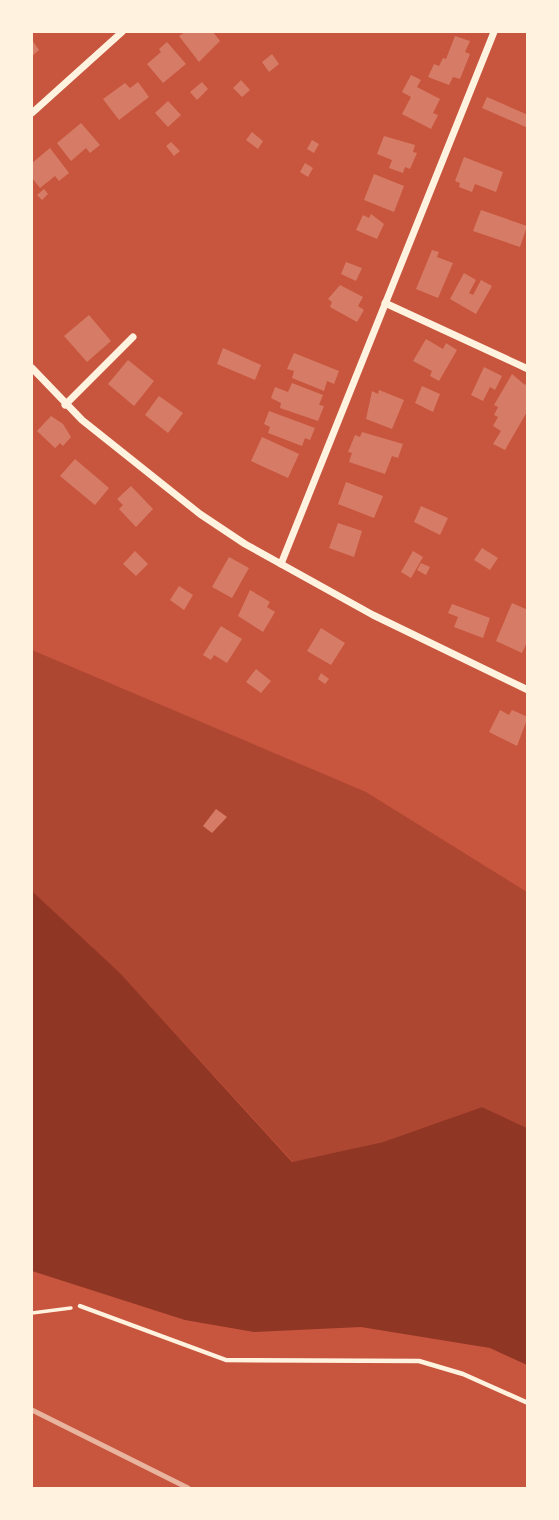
<svg xmlns="http://www.w3.org/2000/svg" width="559" height="1520" font-family="'Source Sans 3',sans-serif">
	<style>
		.green { fill: #ae4732 }
		.water { fill: #8f3625 }
		.building { fill: #d67c66 }
		.lines { fill: none; stroke-linecap: round; stroke-linejoin: round }
		.path { stroke: #fff3e0; stroke-width: 3.5 }
		.service { stroke: #fff3e0; stroke-width: 4.5 }
		.minor { stroke: #fff3e0; stroke-width: 7 }
		.rail { stroke: #e9b49f; stroke-width: 5 }
	</style>
	<rect width="100%" height="100%" fill="#c8553d"/>
	<path class="green" d="M32,650l334,142 161,100v236l-45,-21 -99,35 -90,20 -173,-189 -88,-82z"/>
	<path class="water" d="M32,891l88,82 172,189 91,-20 99,-35 45,21v237l-37,-17 -129,-21 -107,5 -69,-12 -153,-49z"/>
	<g class="building">
		<path d="M185,32h28l7,9 -21,21 -20,-26z"/>
		<path d="M455,36l15,5 -5,11 5,2 -10,25 -7,-2 -4,8 -21,-8 6,-13 5,2 4,-8 3,1z"/>
		<path d="M32,40l7,10 -7,6z"/>
		<path d="M167,42l19,22 -23,19 -16,-19 14,-12 -2,-3z"/>
		<path d="M272,54l7,10 -10,8 -7,-10z"/>
		<path d="M411,75l10,5 -4,7 23,12 -7,14 5,2 -7,14 -29,-15 9,-17 -9,-5z"/>
		<path d="M241,80l9,10 -8,7 -9,-9z"/>
		<path d="M138,82l11,15 -30,23 -16,-21 22,-16 5,5z"/>
		<path d="M202,82l6,7 -11,11 -7,-8z"/>
		<path d="M487,97l41,18v13l-46,-20z"/>
		<path d="M168,101l13,14 -13,12 -13,-14z"/>
		<path d="M81,123l19,22 -10,8 -4,-5 -15,13 -14,-18z"/>
		<path d="M252,132l11,9 -5,8 -12,-9z"/>
		<path d="M384,136l31,9 -2,7 4,1 -7,16 -5,-2 -2,6 -14,-5 3,-8 -15,-6z"/>
		<path d="M312,140l7,4 -5,9 -7,-4z"/>
		<path d="M171,142l9,9 -6,5 -8,-10z"/>
		<path d="M50,148l19,25 -10,8 -4,-5 -15,12 -8,-10v-15z"/>
		<path d="M464,157l39,15 -7,20 -21,-8 -3,8 -13,-5 1,-4 -5,-2z"/>
		<path d="M305,163l8,5 -5,9 -8,-5z"/>
		<path d="M374,174l30,12 -10,26 -30,-12z"/>
		<path d="M44,189l4,5 -6,6 -5,-5z"/>
		<path d="M481,210l46,16 -7,21 -47,-16z"/>
		<path d="M371,214l13,10 -7,15 -21,-9 7,-15 6,3z"/>
		<path d="M432,250l7,2 -2,5 16,6 -15,35 -22,-9z"/>
		<path d="M346,262l16,6 -6,13 -15,-7z"/>
		<path d="M464,273l12,7 -7,13 4,2 8,-15 11,6 -16,28 -26,-15z"/>
		<path d="M340,285l23,12 -5,9 6,4 -7,12 -27,-15 2,-5 -4,-3z"/>
		<path d="M89,315l22,26 -24,21 -23,-26z"/>
		<path d="M426,339l17,10 3,-6 11,7 -18,31 -9,-5 2,-5 -19,-10z"/>
		<path d="M223,348l38,17 -6,15 -38,-16z"/>
		<path d="M294,353l45,18 -5,13 -7,-3 -3,10 -32,-13 2,-7 -7,-2z"/>
		<path d="M128,360l26,21 -20,25 -26,-22z"/>
		<path d="M484,367l18,9 -7,14 -5,-3 -7,14 -12,-6z"/>
		<path d="M512,374l13,11 3,-5v30l-23,40 -12,-6 8,-13 -8,-5 5,-9 -4,-2 4,-8 -4,-2z"/>
		<path d="M292,383l31,12 -4,10 5,1 -6,15 -38,-13 1,-5 -10,-5 4,-11 13,5z"/>
		<path d="M422,386l18,8 -7,18 -18,-9z"/>
		<path d="M379,390l25,10 -12,29 -26,-10 6,-28 6,3z"/>
		<path d="M159,396l24,17 -15,20 -23,-18z"/>
		<path d="M269,411l46,17 -5,12 -5,-2 -3,8 -34,-13 2,-6 -6,-3z"/>
		<path d="M51,416l12,8 8,13 -8,9 -3,-3 -5,5 -18,-17z"/>
		<path d="M362,432l41,12 -5,14 -6,-2 -7,18 -36,-12 3,-9 -4,-1 7,-17 5,2z"/>
		<path d="M262,437l37,17 -11,24 -37,-17z"/>
		<path d="M75,459l34,29 -14,17 -35,-29z"/>
		<path d="M346,482l37,14 -9,22 -36,-14z"/>
		<path d="M131,486l22,23 -17,18 -17,-18 4,-4 -6,-6z"/>
		<path d="M421,506l27,12 -8,17 -26,-13z"/>
		<path d="M338,523l24,8 -8,26 -25,-9z"/>
		<path d="M482,548l16,10 -8,12 -16,-10z"/>
		<path d="M135,551l13,13 -12,12 -13,-12z"/>
		<path d="M413,551l10,6 -12,21 -10,-6z"/>
		<path d="M229,557l20,11 -17,30 -20,-11z"/>
		<path d="M421,563l9,4 -4,8 -9,-5z"/>
		<path d="M179,586l14,9 -9,15 -14,-10z"/>
		<path d="M250,590l20,12 -3,5 8,5 -12,20 -25,-16z"/>
		<path d="M512,603l16,7v30l-6,13 -26,-12z"/>
		<path d="M452,604l38,14 -7,20 -29,-11 4,-10 -10,-4z"/>
		<path d="M221,626l21,13 -15,24 -13,-8 -3,5 -8,-5z"/>
		<path d="M321,628l24,15 -14,22 -24,-14z"/>
		<path d="M256,669l15,12 -10,12 -15,-11z"/>
		<path d="M321,673l8,6 -4,5 -7,-5z"/>
		<path d="M500,710l9,5 3,-5 16,7 -11,29 -28,-14z"/>
		<path d="M216,809l11,8 -15,16 -9,-7z"/>
	</g>
	<g class="lines">
		<path class="path" d="M32,1313l39,-5"/>
		<path class="service" d="M80,1306l146,54 193,1 44,13 65,29"/>
		<g class="minor">
			<path d="M32,113l90,-81"/>
			<path d="M385,303l143,66"/>
			<path d="M32,368l50,52 118,94 45,30 128,71 155,75"/>
			<path d="M65,405l68,-68"/>
			<path d="M281,564l213,-532"/>
		</g>
		<path class="rail" d="M32,1410l156,78"/>
	</g>
	<rect width="559" height="1520" fill="none" stroke="#fff3e0" stroke-width="66"/>
</svg>
